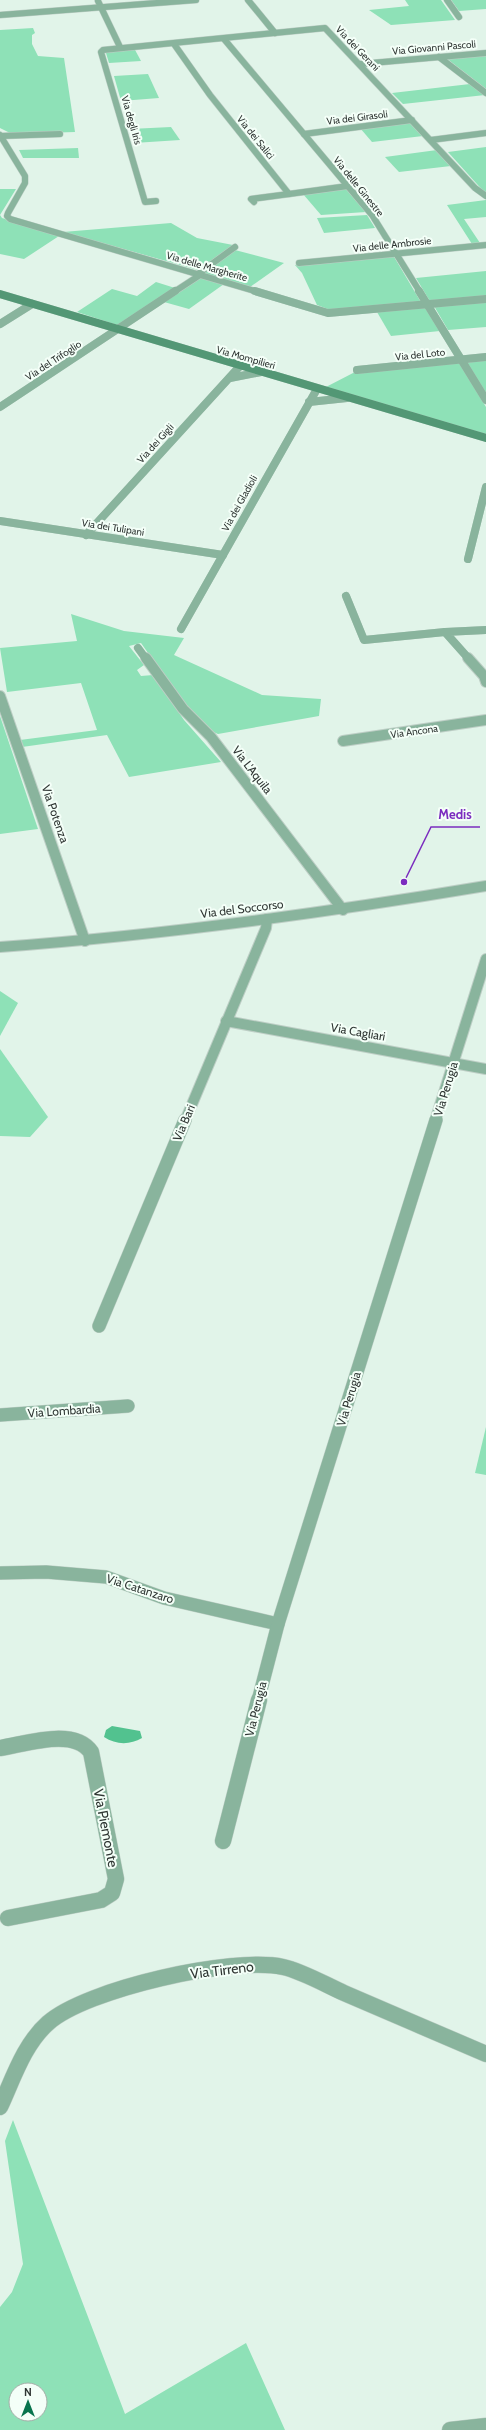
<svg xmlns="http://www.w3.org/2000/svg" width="486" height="2430" font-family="Cabin,sans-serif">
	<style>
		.green { fill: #8ee1b7; fill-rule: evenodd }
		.water { fill: #52c28f }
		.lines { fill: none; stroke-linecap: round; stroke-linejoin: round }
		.street-far4-casing { stroke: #bdcec5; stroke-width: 7 }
		.street-far3-casing { stroke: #bdcec5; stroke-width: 8 }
		.street-far2-casing { stroke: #bdcec5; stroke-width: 12 }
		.street-far1-casing { stroke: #bdcec5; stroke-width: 14 }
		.street-casing { stroke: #bdcec5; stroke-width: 17 }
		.secondary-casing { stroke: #bdcec5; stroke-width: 8 }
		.street-far4 { stroke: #89b49d; stroke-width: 6 }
		.street-far3 { stroke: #89b49d; stroke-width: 8 }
		.street-far2 { stroke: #89b49d; stroke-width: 10 }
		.street-far1 { stroke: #89b49d; stroke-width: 13 }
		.street { stroke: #89b49d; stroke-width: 16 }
		.secondary { stroke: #539775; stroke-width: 8 }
		.labels { text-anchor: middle; stroke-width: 4; stroke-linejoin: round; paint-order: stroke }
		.far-street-label { font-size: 10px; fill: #2f3633; stroke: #f4fff8 }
		.street-label { font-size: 12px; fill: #2f3633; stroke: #f4fff8 }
		.near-street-label { font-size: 14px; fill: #2f3633; stroke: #f4fff8 }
		.leader { fill: none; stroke: #7b2cbf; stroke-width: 1.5 }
		.callout-dot { fill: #7b2cbf; stroke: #f4fff8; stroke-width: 1.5 }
		.callout-label { font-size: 13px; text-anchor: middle; font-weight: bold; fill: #7b2cbf; stroke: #f4fff8; stroke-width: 4; stroke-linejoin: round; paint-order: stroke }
	</style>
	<rect width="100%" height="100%" fill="#e1f4e9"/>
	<g class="green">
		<path d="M405,0h36l14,20 -64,5 -22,-15 40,-4z"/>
		<path d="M451,0h35v9l-27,2z"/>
		<path d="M33,28l2,5 -3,2v9l6,12 26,2 11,74 -63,2 -12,-6v-98z"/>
		<path d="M134,48l7,13 -32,2 -3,-10z"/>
		<path d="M486,54v35l-40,-31z"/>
		<path d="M148,74l11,24 -38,3 -7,-25z"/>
		<path d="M470,84l15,11 -82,9 -11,-11z"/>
		<path d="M410,122l13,14 -51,6 -12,-14z"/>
		<path d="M171,127l9,13 -46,3 -4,-14z"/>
		<path d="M486,147v47l-38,-42z"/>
		<path d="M78,148l1,10h-56l-4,-8z"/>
		<path d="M437,150l14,16 -52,6 -14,-15z"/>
		<path d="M345,188l21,24 -45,3 -18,-21z"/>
		<path d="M0,189h16l-16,26 2,3 57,18 -35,23 -24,-5z"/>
		<path d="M486,200v17l-22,2 16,24 -8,1 -25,-39z"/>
		<path d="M367,215l8,13 -51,5 -7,-15z"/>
		<path d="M171,223l26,15 36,7 -35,25 -135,-38z"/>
		<path d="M235,250l49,13 -34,24 -48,-14z"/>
		<path d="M393,255l29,49 -86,8 -19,-7 -15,-32 -7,-8z"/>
		<path d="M486,271v26l-55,6 -15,-25z"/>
		<path d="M201,277l23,7 -35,25 -25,-7z"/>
		<path d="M156,282l19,6 -58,37 -40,-13 35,-23 25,7z"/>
		<path d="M486,301v26l-38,3 -14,-24z"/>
		<path d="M425,307l15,24 -49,5 -14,-24z"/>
		<path d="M486,359v34l-19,-30z"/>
		<path d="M459,362l27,45v28l-162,-47 31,-16z"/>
		<path d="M71,614l53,17 60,7 -10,17 88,40 59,4 -2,17 -101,18c-26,-9 -59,-67 -77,-91l-12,3 15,19 -7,5 4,6 12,-1 31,45 37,42 -92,15 -22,-42 -85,12 -2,-7 77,-10 -16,-47 -74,9 -7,-44 77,-7z"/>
		<path d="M0,716l38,113 -38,5z"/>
		<path d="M0,991l18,12 -18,33z"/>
		<path d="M0,1049l48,68 -18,20 -30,-1z"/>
		<path d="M486,1427v48l-11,-2z"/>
		<path d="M13,2120l112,294 121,-71 39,87h-285v-123l12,-15 11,-28 -18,-123zM16,2390h24v24h-24z"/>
	</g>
	<path class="water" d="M112,1726l28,5 2,7c-12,7 -26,7 -38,-1l2,-7z"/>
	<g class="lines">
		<g class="street-far4-casing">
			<g id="street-far4">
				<path d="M248,0l27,33"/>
				<path d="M447,0l12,17"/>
				<path d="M98,1l22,46"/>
				<path d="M0,15l196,-15"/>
				<path d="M224,39l148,176 48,77"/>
				<path d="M174,44l36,51 79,99 59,-8"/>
				<path d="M439,57l47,36"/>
				<path d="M360,64l126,-11"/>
				<path d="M304,134l108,-14"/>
				<path d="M0,135l25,41v7l-17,30 -1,3 3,3 248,73"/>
				<path d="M1,136l59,-2"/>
				<path d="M431,140l55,-7"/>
				<path d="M156,201l-11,1 -44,-150 2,-2 222,-22 150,160 11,8"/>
				<path d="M254,202l-3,-3 38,-5"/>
				<path d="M299,263l187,-18"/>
				<path d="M198,274l37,-27"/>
				<path d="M174,292l26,-17"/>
			</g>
		</g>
		<g class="street-far3-casing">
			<g id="street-far3">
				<path d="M255,291l73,22 158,-14"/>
				<path d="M419,291l67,109"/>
				<path d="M0,324l32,-20"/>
				<path d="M357,370l129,-13"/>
				<path d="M230,378l31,-6"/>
				<path d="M309,402l38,-4"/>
				<path d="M0,407l175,-116"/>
				<path d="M0,521l223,34"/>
				<path d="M86,535l154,-169"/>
				<path d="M468,559l18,-72"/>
				<path d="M346,596l18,44 81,-8"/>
				<path d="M181,629l136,-240"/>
				<path d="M138,648l8,11"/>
				<path d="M469,659l-24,-27 41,-2"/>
			</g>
		</g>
		<g class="street-far2-casing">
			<g id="street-far2">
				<path d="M146,658l37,51 28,28 132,173"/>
				<path d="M468,658l16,18 2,6"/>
				<path d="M0,696l85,245"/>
				<path d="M343,741l143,-21"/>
				<path d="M0,947c163,-12 325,-34 486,-61"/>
				<path d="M226,1021l260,48"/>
				<path d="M185,1121l81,-193 1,-9"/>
				<path d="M435,1121l51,-162"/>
			</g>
		</g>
		<g class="street-far1-casing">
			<g id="street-far1">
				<path d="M99,1326l86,-206"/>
				<path d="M0,1415l128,-9"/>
				<path d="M0,1573l46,-1 60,5 58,21 114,26"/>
				<path d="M258,1701l20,-77 158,-504"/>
			</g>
		</g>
		<g class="street-casing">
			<g id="street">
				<path d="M0,1748c26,-4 74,-21 91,4l25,127 -4,14 -11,7 -93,18"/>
				<path d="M223,1841l36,-141"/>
				<path d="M0,2107c13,-28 24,-63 48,-84 38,-34 185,-67 235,-56 19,4 43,18 61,26 47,20 95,41 142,61"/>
				<path d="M450,2430l36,-4"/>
			</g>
		</g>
		<g class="secondary-casing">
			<path id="secondary" d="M0,294l486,144"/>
		</g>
		<use href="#street-far4" class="street-far4"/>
		<use href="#street-far3" class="street-far3"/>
		<use href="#street-far2" class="street-far2"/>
		<use href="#street-far1" class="street-far1"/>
		<use href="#street" class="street"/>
		<use href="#secondary" class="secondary"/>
	</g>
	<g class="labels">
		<g class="far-street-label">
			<text transform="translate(434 47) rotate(-5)" y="4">Via Giovanni Pascoli</text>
			<text transform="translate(358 48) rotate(46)" y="4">Via dei Gerani</text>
			<text transform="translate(357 117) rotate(-7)" y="4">Via dei Girasoli</text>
			<text transform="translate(132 120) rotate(74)" y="4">Via degli Iris</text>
			<text transform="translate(256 137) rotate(51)" y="4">Via dei Salici</text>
			<text transform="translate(359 186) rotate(51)" y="4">Via delle Ginestre</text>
			<text transform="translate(392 244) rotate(-6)" y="4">Via delle Ambrosie</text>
			<text transform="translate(207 266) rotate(16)" y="4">Via delle Margherite</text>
			<text transform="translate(420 354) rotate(-6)" y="4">Via del Loto</text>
			<text transform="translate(246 357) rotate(16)" y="4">Via Mompilieri</text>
			<text transform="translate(53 360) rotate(-33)" y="4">Via del Trifoglio</text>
			<text transform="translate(155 443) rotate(-48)" y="4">Via dei Gigli</text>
			<text transform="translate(239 503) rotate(-61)" y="4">Via dei Gladioli</text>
			<text transform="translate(113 527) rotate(9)" y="4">Via dei Tulipani</text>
			<text transform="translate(414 731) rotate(-8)" y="4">Via Ancona</text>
		</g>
		<g class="street-label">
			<text transform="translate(252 770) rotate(52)" y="4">Via L'Aquila</text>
			<text transform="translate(55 814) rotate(71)" y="4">Via Potenza</text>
			<text transform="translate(242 909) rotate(-7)" y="4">Via del Soccorso</text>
			<text transform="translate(358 1032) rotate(10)" y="4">Via Cagliari</text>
			<text transform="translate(446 1089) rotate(-73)" y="4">Via Perugia</text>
			<text transform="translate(184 1123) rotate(-67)" y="4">Via Bari</text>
			<text transform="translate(349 1399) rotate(-73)" y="4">Via Perugia</text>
			<text transform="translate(64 1411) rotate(-4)" y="4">Via Lombardia</text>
			<text transform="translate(140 1589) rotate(18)" y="4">Via Catanzaro</text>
			<text transform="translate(256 1709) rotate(-76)" y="4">Via Perugia</text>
		</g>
		<g class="near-street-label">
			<text transform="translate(106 1828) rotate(79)" y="5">Via Piemonte</text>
			<text transform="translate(222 1970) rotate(-7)" y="5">Via Tirreno</text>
		</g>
	</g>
	<path class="leader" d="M404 882L431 827H480"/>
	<circle class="callout-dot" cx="404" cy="882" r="4"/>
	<g class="callout-label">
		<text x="455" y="819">Medis</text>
	</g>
	<g transform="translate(28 2402)"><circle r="19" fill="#f4fff8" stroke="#a5afa9"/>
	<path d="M0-3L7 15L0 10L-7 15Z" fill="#08744d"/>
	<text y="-6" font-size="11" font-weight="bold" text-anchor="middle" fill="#2f3633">N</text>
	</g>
</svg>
